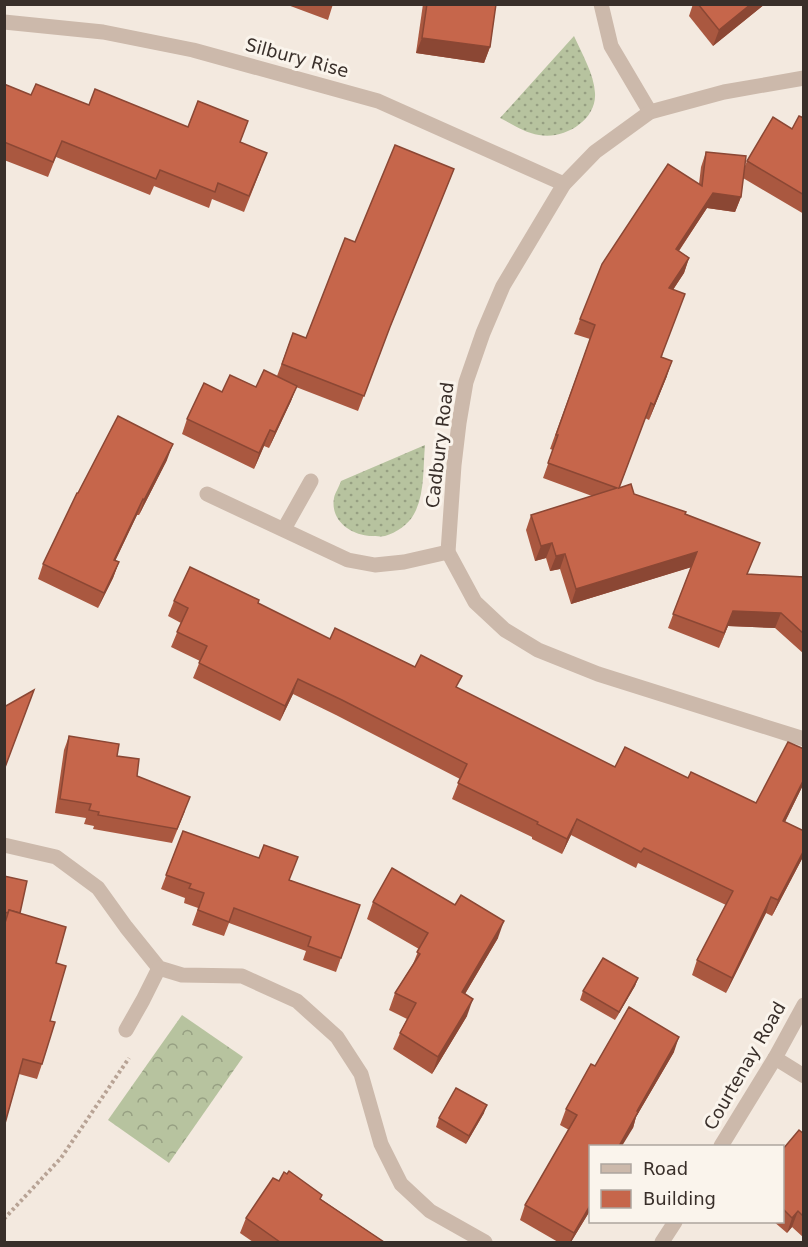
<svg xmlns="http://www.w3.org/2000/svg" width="808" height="1247" font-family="'DejaVu Sans',sans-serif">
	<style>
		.grass { fill: url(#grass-dots) }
		.forest { fill: url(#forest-crowns) }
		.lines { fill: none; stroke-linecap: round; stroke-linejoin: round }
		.path { stroke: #b8a395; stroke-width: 4; stroke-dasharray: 3 3; stroke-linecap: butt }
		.minor { stroke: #ccb9ab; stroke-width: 15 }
		.wall { fill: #aa5840 }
		.shaded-wall { fill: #8b4734 }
		.building { fill: #c6664b; stroke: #8b4734; stroke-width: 1.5 }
		.labels { text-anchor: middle; stroke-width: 6; stroke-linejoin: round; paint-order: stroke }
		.street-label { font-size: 18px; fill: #392f2a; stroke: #faf4ec }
	</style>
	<defs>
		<pattern id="grass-dots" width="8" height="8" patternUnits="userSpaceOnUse" patternTransform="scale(1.5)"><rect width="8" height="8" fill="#b7c39f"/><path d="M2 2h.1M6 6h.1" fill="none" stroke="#969f82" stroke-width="1.8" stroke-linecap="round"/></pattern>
		<pattern id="forest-crowns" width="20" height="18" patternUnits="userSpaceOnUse" patternTransform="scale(1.5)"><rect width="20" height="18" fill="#b7c39f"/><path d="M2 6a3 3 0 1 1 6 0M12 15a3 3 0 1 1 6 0" fill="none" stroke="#969f82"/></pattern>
	</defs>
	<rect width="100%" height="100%" fill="#f3e9df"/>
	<g class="grass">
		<path d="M574,36c8,18 20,38 21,57 2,28 -32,47 -56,42 -14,-2 -27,-11 -39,-17z"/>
		<path d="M425,445c-2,21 0,50 -11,69 -5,10 -18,19 -29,22 -4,1 -10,0 -14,0 -20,-1 -41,-15 -37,-38 1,-5 5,-11 7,-17z"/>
	</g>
	<path class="forest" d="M182,1015l61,42 -74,106 -61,-43z"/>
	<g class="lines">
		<path class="path" d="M4,1219l57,-61 68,-100"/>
		<g class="minor">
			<path d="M601,4l10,42 39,66"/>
			<path d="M4,22l99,10 90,18 185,51 186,83"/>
			<path d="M804,78l-80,14 -74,20 -55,40 -31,32 -61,102 -20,47 -17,49 -7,41 -5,42 -6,87 27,50 30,28 33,20 60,24 206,65"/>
			<path d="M207,494l141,66 27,5 29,-3 44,-10"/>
			<path d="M284,529l27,-48"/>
			<path d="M4,845l52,12 42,31 28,39 33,41 23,7 60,1 55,25 40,36 24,37 20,70 20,40 29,27 55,31"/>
			<path d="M126,1030l17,-30 16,-32"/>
			<path d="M775,1058l29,18"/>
			<path d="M721,1146l54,-88 29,-53"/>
			<path d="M662,1242l13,-20"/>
		</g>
	</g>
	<g class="wall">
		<path d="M285,4h48l-5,16z"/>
		<path d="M423,4h73l-6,43 -6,16 -68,-10z"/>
		<path d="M693,4h72l-52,42 -24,-30z"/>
		<path d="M4,84l27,11 58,10 99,22 52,16 21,26 -17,43 -32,-13 -3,9 -55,-22 -4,9 -94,-38 -8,20 -44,-17z"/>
		<path d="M804,118v96l-61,-36 -2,19 -6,15 -28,-4 -28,43 10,7 -5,15 -11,17 -11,67 5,19 -18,44 -4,-2 -26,70 66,26 63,60 56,3v77l-29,-26 -47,-2 -9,22 -51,-20 23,-61 -120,37 -11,-35 -10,2 -4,-13 -11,3 -9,-31 5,-15 61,-19 -49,-18 10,-28 -3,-1 40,-110 -16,-5 6,-15 119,-135 2,-17 5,-15 38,16 3,-7 45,-32z"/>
		<path d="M454,169l-70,173 -26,69 -62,-24 -5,14 -22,47 -5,-2 -10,23 -72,-35 5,-15 35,-27 34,-5 21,-11 16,-43 13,5 49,-96z"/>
		<path d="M167,460l-28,55h-2l-22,46 4,1 -6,16 -15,30 -60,-29 5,-15 35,-71z"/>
		<path d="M174,601l84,2 72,36 127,49 158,79 73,11 68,25 48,-54v34l-19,39 19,9v24l-32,61 -6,-3 -40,80 -34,-18 5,-15 29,-55 -88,-42 -2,5 -65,-33 -9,19 -30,-15v-2l-80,-38 8,-20 -124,-64 -43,-21 -13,27 -87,-43 7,-17 -29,-14 10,-24 -13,-7z"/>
		<path d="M69,736l48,20 20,20 48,35 -13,32 -79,-14 1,-3 -10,-2 2,-6 -31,-5 9,-63z"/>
		<path d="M183,831l106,49 71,25 -24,67 -33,-12 3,-9 -77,-28 -5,13 -32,-11 6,-17 -14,-5 1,-5 -24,-9z"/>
		<path d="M4,876l16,37 36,50 -6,58 -8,43 -5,15 -18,-5 -15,53z"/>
		<path d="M373,902l125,36 -33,56 2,22 -35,58 -39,-25 7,-16 7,-14 -18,-9 6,-17 18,-29 6,-15 -52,-30z"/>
		<path d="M638,978l-3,8 -20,34 -35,-20 3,-9z"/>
		<path d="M674,1052l-38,65 -3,11 -42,18v63l-20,33h-13l-38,-22 5,-15 44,-75 -9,-5 6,-16 29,-43z"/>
		<path d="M484,1113l-18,31 -30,-17 3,-9z"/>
		<path d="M804,1134v104l-12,-11 -5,6 -14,-12h10v-72z"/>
		<path d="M321,1199l63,43h-131l-13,-9 6,-15z"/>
	</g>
	<g class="shaded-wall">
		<path d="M751,4h14l-52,42 6,-16z"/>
		<path d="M422,38l68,9 -6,16 -68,-10z"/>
		<path d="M713,193l28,4 -6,15 -28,-4 -37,56 6,-15z"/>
		<path d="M689,258l-5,15 -20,30 5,-15z"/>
		<path d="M672,361l-5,15 -18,44 5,-15z"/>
		<path d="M297,386l-6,15 -22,47 6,-16z"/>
		<path d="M270,430l-6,16 -10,23 5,-16z"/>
		<path d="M173,444l-6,16 -28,55 5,-15z"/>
		<path d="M143,499l-6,16 -29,61 6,-16z"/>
		<path d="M552,543l-6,15 -11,3 6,-15z"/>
		<path d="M697,552l-5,15 -121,37 5,-15z"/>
		<path d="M565,554l-5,15 -10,2 6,-15z"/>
		<path d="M119,562l-6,16 -15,30 6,-15z"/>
		<path d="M733,611l48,2 -6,15 -47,-2 -9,22z"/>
		<path d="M298,679l-5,15 -13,27 5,-15z"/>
		<path d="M804,779v4l-26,53 5,-15z"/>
		<path d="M577,819l-6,16 -9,19 5,-15z"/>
		<path d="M804,850v5l-32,61 6,-16z"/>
		<path d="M771,897l-5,16 -40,80 6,-15z"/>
		<path d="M504,921l-6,17 -42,71 6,-17z"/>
		<path d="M638,978l-3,8 -20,34 4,-8z"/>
		<path d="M473,999l-6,17 -35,58 6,-17z"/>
		<path d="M679,1037l-5,15 -38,65 -3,11 -11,18h-3l18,-35z"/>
		<path d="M487,1105l-3,8 -18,31 3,-8z"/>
		<path d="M591,1204v5l-20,33h-1l4,-9z"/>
		<path d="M798,1211l-6,16 -5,6 5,-15z"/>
	</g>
	<g class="building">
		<path d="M427,4h69l-6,43 -68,-9z"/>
		<path d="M698,4h53l-32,26z"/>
		<path d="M4,84l27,11 5,-11 53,21 6,-16 93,38 10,-26 50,20 -8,21 27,11 -18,43 -31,-13 -3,9 -55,-22 -4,9 -94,-38 -9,21 -49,-20z"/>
		<path d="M799,116l5,2v77l-57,-34 26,-44 19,12z"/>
		<path d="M395,145l59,24 -64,158 -26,69 -82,-32 11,-31 13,5 39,-100 10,4z"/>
		<path d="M706,152l40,4 -5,41 -28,-4 -37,56 13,9 -20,30 16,6 -24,63 11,4 -18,44 -3,-2 -32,85 12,-4 3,10 52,18 -1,2 75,29 -13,31 57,3v57l-23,-21 -48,-2 -9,22 -51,-19 24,-62 -121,37 -11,-35 -9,2 -4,-13 -11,3 -10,-31 86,-27 -69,-25 10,-28h-2l39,-110 -15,-6 22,-55 66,-100 34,22z"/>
		<path d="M264,370l33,16 -22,46 -5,-2 -11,23 -72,-34 17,-36 18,9 8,-17 26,12z"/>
		<path d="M118,416l55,28 -29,56 -1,-1 -29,61 5,2 -15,31 -61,-29 34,-71h1z"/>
		<path d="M190,567l69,33 -1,3 72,36 5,-11 80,39 6,-12 41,21 -6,11 159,80 10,-20 63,31 3,-6 65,31 32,-61 16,7v30l-21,42 21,10v19l-26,50 -7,-3 -39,81 -35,-18 36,-69 -89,-43 -3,4 -64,-33 -10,20 -30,-15 1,-2 -80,-39 9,-19 -125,-64 -44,-21 -13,27 -86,-43 8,-17 -30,-14 11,-24 -14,-7z"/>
		<path d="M34,690l-30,80v-63z"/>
		<path d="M69,736l50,8 -2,12 22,3 -2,17 53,21 -13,32 -79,-14 1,-3 -10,-2 2,-6 -31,-5z"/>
		<path d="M183,831l76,27 5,-13 34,12 -9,23 71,25 -19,53 -33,-12 3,-9 -77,-29 -5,14 -31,-12 6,-17 -15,-5 2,-4 -25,-9z"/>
		<path d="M392,868l63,37 6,-10 43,26 -42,71 11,7 -35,58 -38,-24 16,-30 -21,-10 25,-39 -3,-2 11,-19 -55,-31z"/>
		<path d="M4,876l23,5 -7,32 -11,-3 -1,3 -4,-1z"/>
		<path d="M9,910l57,17 -10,36 10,3 -16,55 5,1 -13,42 -19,-5 -19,68v-201z"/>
		<path d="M603,958l35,20 -19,34 -36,-21z"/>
		<path d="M629,1007l50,30 -42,74 1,1 -19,34h-28v58l-17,29 -49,-28 52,-90 -11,-6 25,-45 4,2z"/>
		<path d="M456,1088l31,17 -18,31 -30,-18z"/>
		<path d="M799,1130l5,4v83l-6,-6 -6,7 -9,-9v-60z"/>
		<path d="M289,1171l33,24 -2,4 64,43h-104l-34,-24 27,-40 6,3 5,-9 3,2z"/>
	</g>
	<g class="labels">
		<g class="street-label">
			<text transform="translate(297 58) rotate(15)" y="6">Silbury Rise</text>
			<text transform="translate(440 445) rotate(-83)" y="6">Cadbury Road</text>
			<text transform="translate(745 1066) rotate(-60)" y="6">Courtenay Road</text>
		</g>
	</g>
	<rect width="808" height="1247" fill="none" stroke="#392f2a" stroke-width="12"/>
	<rect x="589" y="1145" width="195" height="78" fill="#faf4ec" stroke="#ada59e" stroke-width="1.5"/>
	<rect x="601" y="1164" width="30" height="9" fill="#ccb9ab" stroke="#ada59e" stroke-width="1.5"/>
	<text x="643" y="1175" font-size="18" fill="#392f2a">Road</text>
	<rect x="601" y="1190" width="30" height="18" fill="#c6664b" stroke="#ada59e" stroke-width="1.5"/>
	<text x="643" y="1205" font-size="18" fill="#392f2a">Building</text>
</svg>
